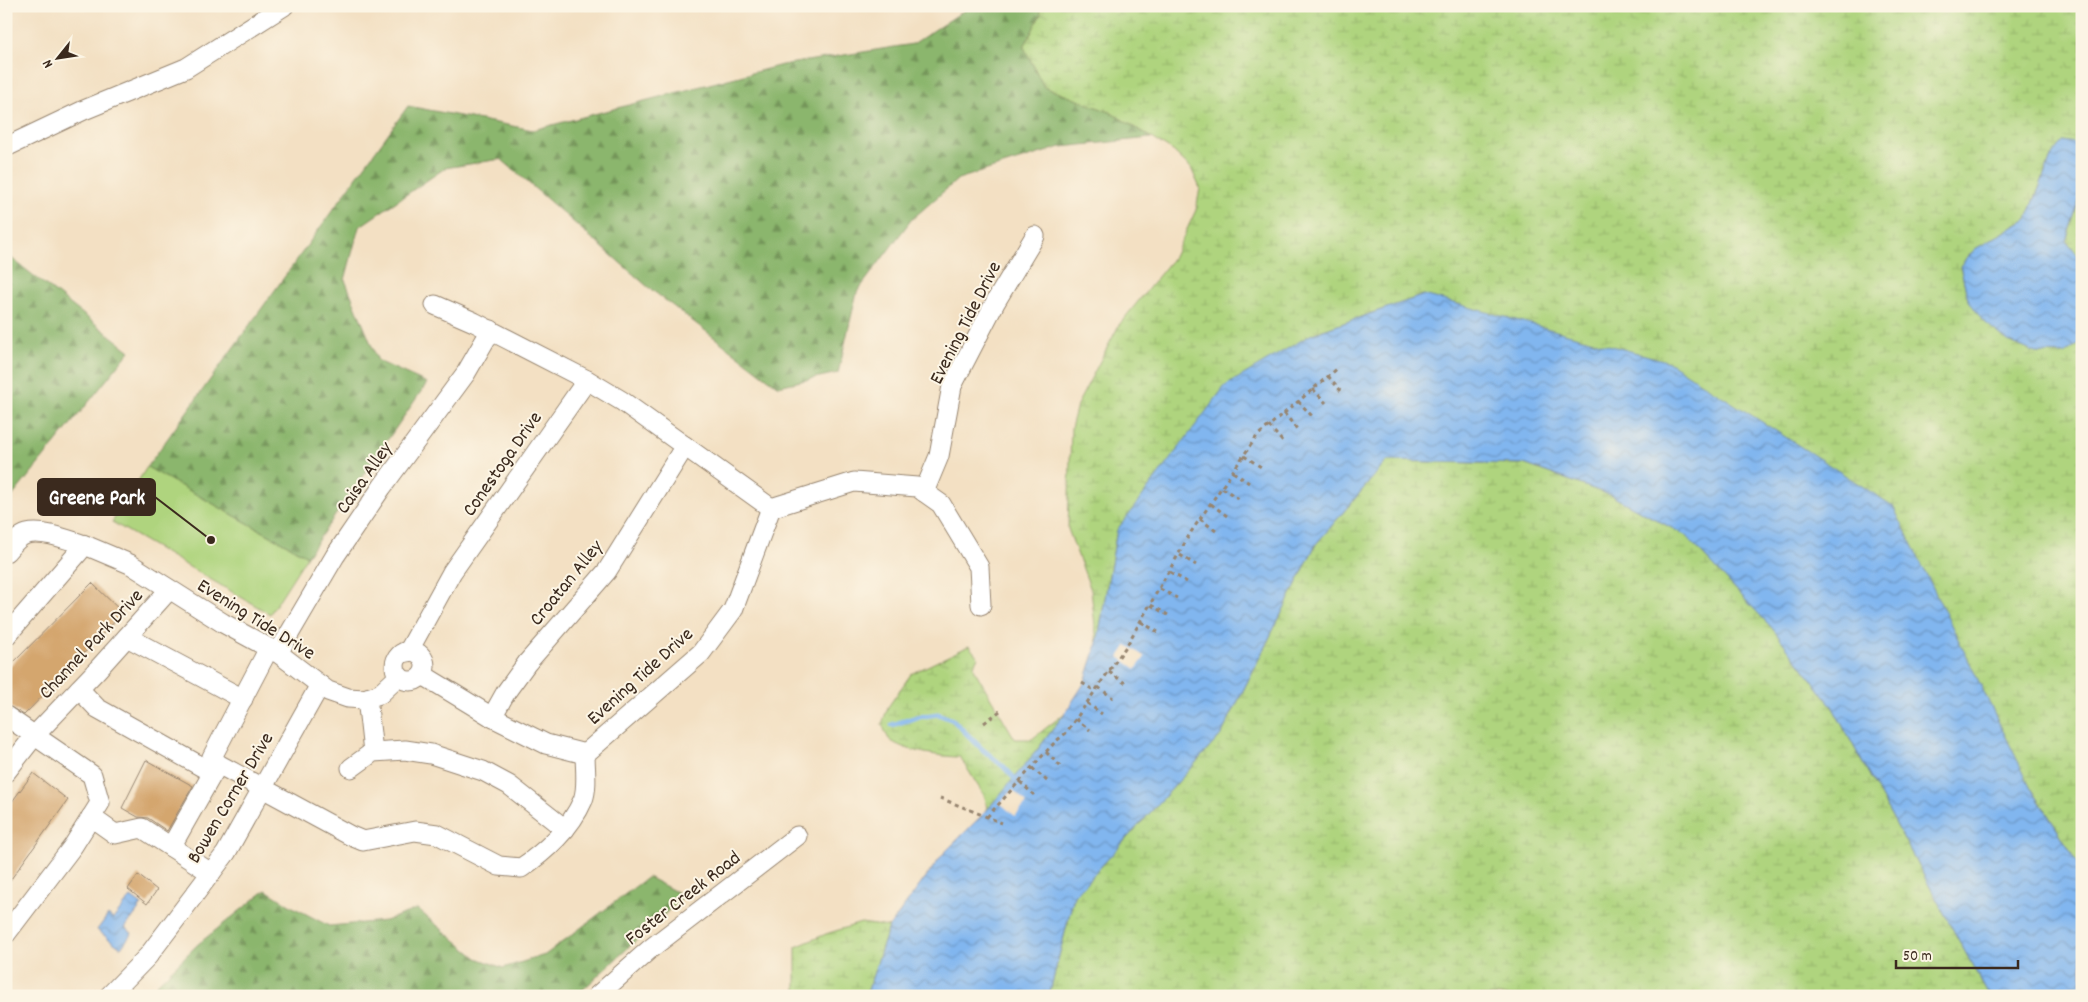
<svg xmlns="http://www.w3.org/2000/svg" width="2088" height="1002" font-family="Dekko,sans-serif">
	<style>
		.green { fill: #afd47e; stroke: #757f4e }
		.forest { fill: url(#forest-firs); stroke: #637046 }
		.wetland { fill: url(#wetland-marsh); stroke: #757f4e }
		.water { fill: url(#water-waves); stroke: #5e7086 }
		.pier { fill: #f3e0c3 }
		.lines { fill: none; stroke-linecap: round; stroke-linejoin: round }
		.stream { stroke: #81b6ef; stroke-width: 5 }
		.building { fill: #d4a66e }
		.minor-casing { stroke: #978570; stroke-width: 21 }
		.path { stroke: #978570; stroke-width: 3; stroke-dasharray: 4 4; stroke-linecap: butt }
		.minor { stroke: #fff; stroke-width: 19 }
		.labels { text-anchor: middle; stroke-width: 4; stroke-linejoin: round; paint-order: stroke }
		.street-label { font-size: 20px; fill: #3b2a1e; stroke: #fcf5e5 }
		.leader { fill: none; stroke: #3b2a1e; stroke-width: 2 }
		.callout-dot { fill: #3b2a1e; stroke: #fcf5e5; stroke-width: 2 }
		.callout { fill: #3b2a1e; stroke: #3b2a1e; stroke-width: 2 }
		.callout-label { font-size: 21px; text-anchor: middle; font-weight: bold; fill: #fff }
	</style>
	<defs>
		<pattern id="forest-firs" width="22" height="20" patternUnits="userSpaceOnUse" patternTransform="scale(1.25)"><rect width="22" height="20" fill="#8bb66d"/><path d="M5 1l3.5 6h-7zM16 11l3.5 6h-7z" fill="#739459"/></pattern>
		<pattern id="wetland-marsh" width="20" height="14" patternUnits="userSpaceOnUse" patternTransform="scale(1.25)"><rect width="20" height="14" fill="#afd47e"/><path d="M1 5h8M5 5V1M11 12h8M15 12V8" fill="none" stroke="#97b66c"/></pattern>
		<pattern id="water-waves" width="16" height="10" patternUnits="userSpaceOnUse" patternTransform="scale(1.25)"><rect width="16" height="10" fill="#81b6ef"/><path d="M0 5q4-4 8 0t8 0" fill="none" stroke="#6b94c1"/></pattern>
	</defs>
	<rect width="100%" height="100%" fill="#fcf5e5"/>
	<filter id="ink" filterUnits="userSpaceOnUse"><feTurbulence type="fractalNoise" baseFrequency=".02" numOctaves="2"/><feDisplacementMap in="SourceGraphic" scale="10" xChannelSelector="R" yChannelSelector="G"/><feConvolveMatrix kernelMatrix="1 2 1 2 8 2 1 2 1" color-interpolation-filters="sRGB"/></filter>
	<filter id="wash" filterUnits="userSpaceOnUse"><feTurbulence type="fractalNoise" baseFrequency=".0096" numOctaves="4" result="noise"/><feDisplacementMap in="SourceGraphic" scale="20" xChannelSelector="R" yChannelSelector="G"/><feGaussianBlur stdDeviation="1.12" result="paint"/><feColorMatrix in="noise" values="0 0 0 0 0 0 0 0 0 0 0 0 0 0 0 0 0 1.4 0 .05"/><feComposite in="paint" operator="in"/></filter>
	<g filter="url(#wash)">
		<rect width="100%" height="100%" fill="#f3e0c3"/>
		<path class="green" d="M147,467l160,89 -37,58 -158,-92z"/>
		<g class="forest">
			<path d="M971,6h69l1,8 -17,33 20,40 66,25 41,26 -90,9 -103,32 -47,41 -54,72 -19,81 -60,13 -130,-99 -147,-128 -56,9 -86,59 -14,53 33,81 49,22 -120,173 -160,-89 261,-361 125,24 249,-65 131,-21z"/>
			<path d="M6,254l124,97 -124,153z"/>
			<path d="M648,877l36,19 -108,100h-431l52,-51 69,-55 25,16 38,20 56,-5 32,-12 60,49 26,10 42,-13z"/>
		</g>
		<g class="wetland">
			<path d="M1040,6h1042v142l-2,-4 -28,11 -25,64 -52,30 -15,17 8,33 68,54 27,1 19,-13v528l-51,-81 -607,-493 -112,39 -195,196 -20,114 -6,-54 -23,-61 3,-101 6,-23 42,-80 55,-68 22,-47 4,-22 -9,-20 -18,-17 -63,-39 -66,-25 -20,-40 17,-33z"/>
			<path d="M2082,191v70l-16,-20z"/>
			<path d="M1387,461l137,3 86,31 75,40 87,93 60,78 157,290h-940l25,-100 147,-161 95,-191z"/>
			<path d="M969,646l9,11 -4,8 1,6 40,68h17l33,-26 -50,66 -28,31 -2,-13 -25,-40c-17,0 -59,-6 -71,-18 -3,-4 -5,-11 -7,-15l6,-17 23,-33z"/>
			<path d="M861,923l28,4 -23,69h-70v-49l30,-13z"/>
		</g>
		<g class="water">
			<path d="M2064,141l16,3 2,4v43l-16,50 16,20v80l-18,13 -28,-1 -28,-12 -26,-21 -14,-21 -8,-33 15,-17 52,-30 25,-64z"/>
			<path d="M1424,295l243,66 226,145 138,282 51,81v127h-93l-157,-290 -60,-78 -87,-93 -75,-40 -86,-31 -137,-3 -71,83 -95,191 -147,161 -25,100h-183l23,-69 54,-73 44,-44 51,-61 27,-36 20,-31 12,-38 20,-114 108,-144 87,-52z"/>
			<path d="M131,897l11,8 -17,23 7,5 -11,15 -24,-18 11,-15 5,4z"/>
		</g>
		<g class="pier">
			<path d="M1127,645l18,12 -9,12 -17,-12z"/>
			<path d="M1013,790l14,13 -12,13 -15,-13z"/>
		</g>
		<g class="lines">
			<path class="stream" d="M892,725l25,-8 21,-3 15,6 29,29 21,17 12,13"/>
		</g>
		<g id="blocks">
			<g class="building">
				<path d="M92,583l31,30 -99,102 -17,-10 -1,-35z"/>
				<path d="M146,760l47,26 -26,45 -19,-13 -10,-1 -16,-9z"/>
				<path d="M33,773l35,27 -62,86v-76z"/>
				<path d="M138,875l19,15 -10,14 -19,-15z"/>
			</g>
		</g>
	</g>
	<g filter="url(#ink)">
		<use href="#blocks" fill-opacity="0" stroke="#978570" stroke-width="1"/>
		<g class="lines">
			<g class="minor-casing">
				<g id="minor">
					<path d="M6,147l78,-37 102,-42 98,-62"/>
					<path d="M435,305l39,17 113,58"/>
					<path d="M924,492l15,-36 13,-70 44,-85 39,-65"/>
					<path d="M771,508l83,-26 63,5 24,17 38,63 2,38"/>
					<path d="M6,552c5,-6 13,-16 21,-18 17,-4 41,6 58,11"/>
					<path d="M6,636l79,-91 45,19 93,59 55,30 50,38 20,7 16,1 16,-5 19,-18"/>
					<path d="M127,637l116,62"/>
					<circle cx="410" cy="666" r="15"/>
					<path d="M408,652l44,-80 135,-192 35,21 149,107"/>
					<path d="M278,653l57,-97 47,-69 84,-114 25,-43"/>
					<path d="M423,675l69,42 54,27 39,10 116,-101 32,-43 38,-102"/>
					<path d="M79,689l18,19 116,65"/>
					<path d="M367,698l6,54"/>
					<path d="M6,716l86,59 8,28 -27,43 -67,88"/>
					<path d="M492,717l14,-25 21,-29 80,-92 78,-125"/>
					<path d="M218,764l-6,-7 57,-109"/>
					<path d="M351,768l22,-16 32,-2 26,4 52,17 26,14 56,44"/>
					<path d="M6,772l29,-37 63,-66 71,-79"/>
					<path d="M91,817l24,17 27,-6 29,19 47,-83 133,72 12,5 52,-10 22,3 62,32 22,2c24,-16 50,-40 62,-68 5,-13 2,-32 2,-46"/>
					<path d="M171,847l40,26"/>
					<path d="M109,996l39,-40 78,-103 94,-168"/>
					<path d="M597,996l53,-47 147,-113"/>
				</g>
			</g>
			<g class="path">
				<path d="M1328,376l13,15"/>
				<path d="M1313,389l13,14"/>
				<path d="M1298,401l14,15"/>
				<path d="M1284,413l13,16"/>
				<path d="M1269,426l13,15"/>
				<path d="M1244,456l17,11"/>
				<path d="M1233,472l16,11"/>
				<path d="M1222,488l17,11"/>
				<path d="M1211,504l16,12"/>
				<path d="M1200,519l16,12"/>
				<path d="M1180,555l16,10"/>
				<path d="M1170,572l17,10"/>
				<path d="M1160,589l17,9"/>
				<path d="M1151,605l17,10"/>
				<path d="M1141,622l17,10"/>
				<path d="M1109,672l16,11"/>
				<path d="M1082,683l13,8"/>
				<path d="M1098,687l15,11"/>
				<path d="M1087,703l15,11"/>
				<path d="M1076,719l14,11"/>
				<path d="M984,723l16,-12"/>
				<path d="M1046,752l15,15"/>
				<path d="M1032,768l15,13"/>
				<path d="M1020,782l14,13"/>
				<path d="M940,798l62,25"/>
				<path d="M987,817l68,-75 11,-9 61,-88 64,-113 66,-96 81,-68"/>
			</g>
			<use href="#minor" class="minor"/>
		</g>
	</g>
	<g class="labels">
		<g class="street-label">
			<text transform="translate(964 322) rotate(-63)" y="7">Evening Tide Drive</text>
			<text transform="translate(501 463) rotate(-55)" y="7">Conestoga Drive</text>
			<text transform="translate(363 477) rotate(-55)" y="7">Caisa Alley</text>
			<text transform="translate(565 582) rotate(-51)" y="7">Croatan Alley</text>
			<text transform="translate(257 618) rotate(32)" y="7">Evening Tide Drive</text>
			<text transform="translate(90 643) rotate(-47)" y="7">Channel Park Drive</text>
			<text transform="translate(639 675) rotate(-42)" y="7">Evening Tide Drive</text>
			<text transform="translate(229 797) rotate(-59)" y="7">Bowen Corner Drive</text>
			<text transform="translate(682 897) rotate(-38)" y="7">Foster Creek Road</text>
		</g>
	</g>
	<path class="leader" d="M211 540L155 497"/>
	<circle class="callout-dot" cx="211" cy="540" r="5"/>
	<rect class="callout" x="38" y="479" width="117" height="36" rx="5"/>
	<g class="callout-label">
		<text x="97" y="504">Greene Park</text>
	</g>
	<rect width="2088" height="1002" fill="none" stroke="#fcf5e5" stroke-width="25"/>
	<g transform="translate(58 58) rotate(240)" stroke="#fcf5e5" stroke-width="4" paint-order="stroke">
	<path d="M0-4L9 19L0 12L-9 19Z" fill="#3b2a1e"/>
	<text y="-8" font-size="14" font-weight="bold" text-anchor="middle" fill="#3b2a1e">N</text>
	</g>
	<path d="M1896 960v8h122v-8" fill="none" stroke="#3b2a1e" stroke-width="2.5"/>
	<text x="1903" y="960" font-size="15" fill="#3b2a1e" stroke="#fcf5e5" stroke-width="4" paint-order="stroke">50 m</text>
</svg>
